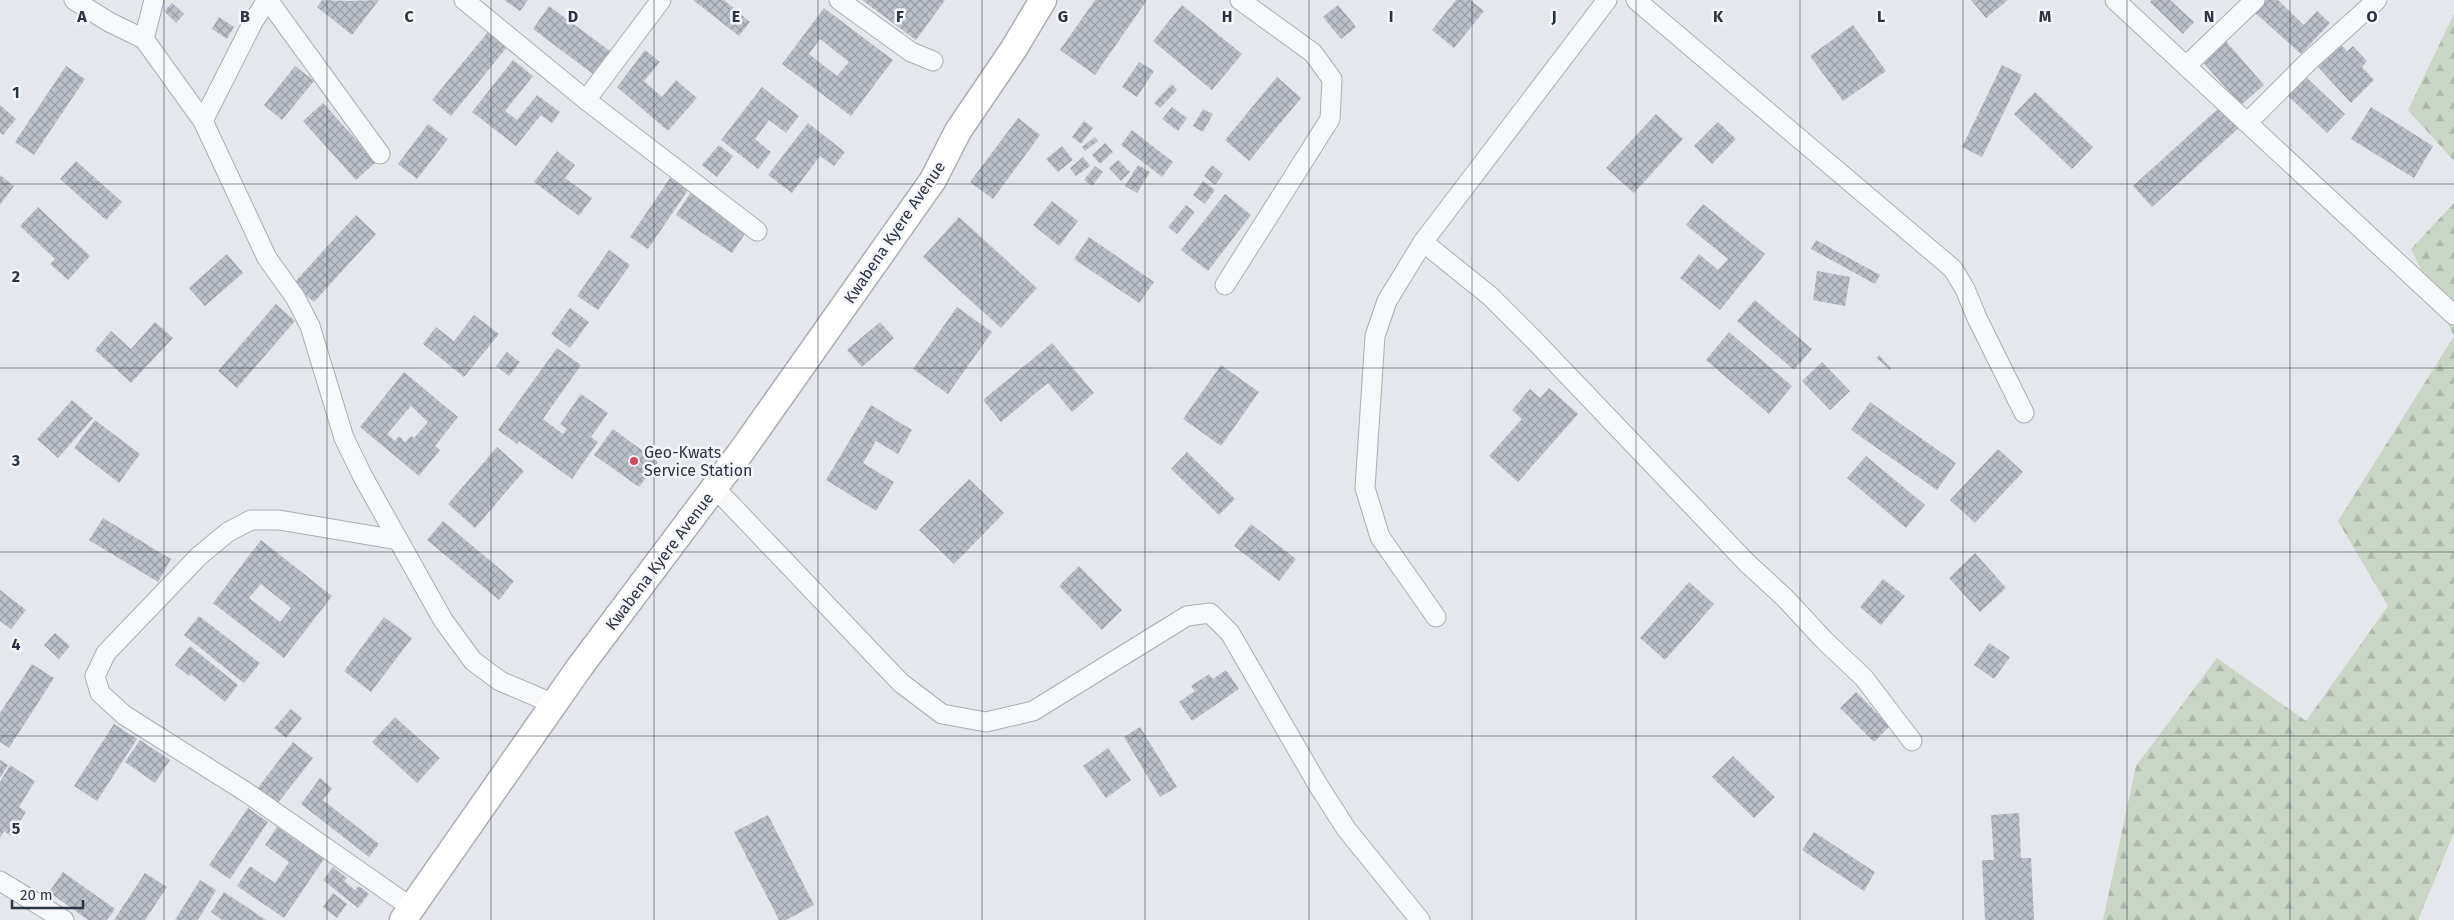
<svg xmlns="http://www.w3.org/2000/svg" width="2454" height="920" font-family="'Fira Sans',sans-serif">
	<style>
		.forest { fill: url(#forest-firs) }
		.building { fill: url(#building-cross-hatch); fill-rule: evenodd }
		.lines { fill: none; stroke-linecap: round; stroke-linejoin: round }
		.street-casing { stroke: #a9aeb7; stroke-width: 21 }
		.secondary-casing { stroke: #a9aeb7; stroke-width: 29 }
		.street { stroke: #f7f8fa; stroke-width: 19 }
		.secondary { stroke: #fff; stroke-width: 26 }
		.grid { fill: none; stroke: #2b3445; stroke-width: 1; stroke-opacity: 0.55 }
		.poi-dot { fill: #d1495b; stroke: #f4f6f9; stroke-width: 2 }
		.labels { text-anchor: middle; stroke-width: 5; stroke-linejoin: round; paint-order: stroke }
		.street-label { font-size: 16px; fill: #2b3445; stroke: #f4f6f9 }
		.poi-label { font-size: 16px; fill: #2b3445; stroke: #f4f6f9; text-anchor: start }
		.grid-label { font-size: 16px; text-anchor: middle; font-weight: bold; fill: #2b3445; stroke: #f4f6f9; stroke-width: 5; stroke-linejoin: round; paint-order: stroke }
	</style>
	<defs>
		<pattern id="forest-firs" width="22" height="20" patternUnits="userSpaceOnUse" patternTransform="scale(1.25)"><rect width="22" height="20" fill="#c9d6c5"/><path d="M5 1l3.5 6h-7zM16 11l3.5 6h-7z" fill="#adb8ab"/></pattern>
		<pattern id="building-cross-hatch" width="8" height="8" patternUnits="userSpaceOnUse" patternTransform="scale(1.25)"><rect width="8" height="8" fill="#bbc0ca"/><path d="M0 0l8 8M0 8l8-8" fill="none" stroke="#989da6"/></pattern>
	</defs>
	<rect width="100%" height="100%" fill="#e4e7ec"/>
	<g class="forest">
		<path d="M2454,14v147l-46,-51z"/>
		<path d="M2454,203v630l-36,87h-315l33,-154 81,-108 89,63 82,-115 -50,-85 116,-185 -43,-87z"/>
	</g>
	<g class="building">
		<path d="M322,0l26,1 31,-1 -27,35 -35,-28z"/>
		<path d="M504,0h24l-8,11z"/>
		<path d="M693,0h31l26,22 -11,14z"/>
		<path d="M862,0h83l-29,40z"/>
		<path d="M1095,0h52l-52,75 -35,-25z"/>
		<path d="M1456,0h14l14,11 -30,37 -22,-18z"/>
		<path d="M1971,0h37l-22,18z"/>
		<path d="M2152,0h18l24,22 -11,12 -33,-32z"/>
		<path d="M2263,0h15l26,25 13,-14 13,12 -29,31 -48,-43z"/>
		<path d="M172,3l12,11 -8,9 -12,-12z"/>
		<path d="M1182,5l60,49 -30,36 -59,-49z"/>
		<path d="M1338,5l18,22 -15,12 -18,-22z"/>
		<path d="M549,6l61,45 -17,23 -60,-45z"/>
		<path d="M824,8l69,52 -42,56 -69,-52zM820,39l29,23 -12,14 -28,-22z"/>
		<path d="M219,17l15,10 -7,12 -15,-10z"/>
		<path d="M1853,25l33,46 -43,30 -33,-45z"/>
		<path d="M488,32l19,15 -56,69 -19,-16z"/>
		<path d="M2224,39l40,46 -23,20 -40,-45z"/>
		<path d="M2341,45l6,6 6,-5 14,15 -5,6 12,13 -23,23 -33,-36z"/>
		<path d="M645,50l15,12 -16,19 18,16 14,-17 21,18 -29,33 -51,-44z"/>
		<path d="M513,60l20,16 -28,35 12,9 20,-25 23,17 -8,11 -11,-8 -25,31 -44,-34z"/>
		<path d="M1139,62l15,9 -17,26 -15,-10z"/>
		<path d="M2002,65l20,10 -40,82 -20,-10z"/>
		<path d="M66,66l19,13 -51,76 -19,-13z"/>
		<path d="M295,66l19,15 -32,39 -18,-15z"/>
		<path d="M1277,77l24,21 -52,63 -24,-21z"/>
		<path d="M2306,77l39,37 -18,19 -39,-37z"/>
		<path d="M1172,84l5,6 -17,18 -6,-5z"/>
		<path d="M762,87l37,29 -13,17 -17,-13 -14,19 16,13 -13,17 -37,-29z"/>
		<path d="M2035,92l58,55 -21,22 -58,-55z"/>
		<path d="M323,103l53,59 -20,18 -53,-59z"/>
		<path d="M0,105l16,14 -13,16 -3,-2z"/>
		<path d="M2221,106l19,21 -88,80 -19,-21z"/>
		<path d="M1172,107l15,11 -9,13 -16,-12z"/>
		<path d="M2371,107l62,39 -19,32 -63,-39z"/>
		<path d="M1203,109l10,5 -10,18 -10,-6z"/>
		<path d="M1656,114l27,25 -49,54 -28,-25z"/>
		<path d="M1018,118l22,17 -47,64 -23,-17z"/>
		<path d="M1084,121l9,7 -12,16 -9,-7z"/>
		<path d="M1718,122l18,17 -24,25 -18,-18z"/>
		<path d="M808,123l37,29 -11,14 -14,-10 -28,37 -24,-18z"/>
		<path d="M428,124l20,15 -31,40 -19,-15z"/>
		<path d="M1132,130l41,32 -11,15 -41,-32z"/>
		<path d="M1095,137l3,4 -13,10 -3,-4z"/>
		<path d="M1105,143l8,9 -13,12 -8,-9z"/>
		<path d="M719,145l14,11 -16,21 -15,-12z"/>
		<path d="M1062,146l11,14 -15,12 -12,-13z"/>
		<path d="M557,151l18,14 -10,13 27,20 -13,18 -45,-34z"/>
		<path d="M1083,157l7,9 -14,10 -6,-8z"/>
		<path d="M1118,160l12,12 -9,9 -12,-13z"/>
		<path d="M76,161l46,41 -16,18 -46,-41z"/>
		<path d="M1138,165l12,7 -13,21 -12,-7z"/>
		<path d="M1212,165l11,9 -8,11 -11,-9z"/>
		<path d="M1095,166l8,6 -11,14 -8,-6z"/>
		<path d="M0,175l14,11 -14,19z"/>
		<path d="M670,178l18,12 -40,59 -18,-12z"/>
		<path d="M1203,181l12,9 -10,14 -12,-9z"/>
		<path d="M691,192l56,39 -15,22 -56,-38z"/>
		<path d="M1225,194l26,21 -43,56 -27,-21z"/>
		<path d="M1052,201l26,20 -19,25 -26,-21z"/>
		<path d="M1703,204l62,50 -45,56 -40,-32 19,-24 19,16 10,-11 -42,-34z"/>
		<path d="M1186,205l9,7 -18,22 -9,-7z"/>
		<path d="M38,207l52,49 -22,24 -18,-16 5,-5 -35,-33z"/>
		<path d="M356,215l20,19 -62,68 -21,-18z"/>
		<path d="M959,217l78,71 -36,40 -78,-71z"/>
		<path d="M1089,237l65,45 -15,21 -65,-44z"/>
		<path d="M1816,240l64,35 -5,9 -64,-35z"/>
		<path d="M609,250l21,15 -32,45 -21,-14z"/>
		<path d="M227,254l16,19 -38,33 -16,-18z"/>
		<path d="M1817,271l33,6 -5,29 -32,-6z"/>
		<path d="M1755,300l57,49 -18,21 -57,-49z"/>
		<path d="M276,304l19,17 -58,67 -19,-17z"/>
		<path d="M957,307l35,25 -44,62 -35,-25z"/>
		<path d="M570,308l19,14 -19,26 -19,-14z"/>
		<path d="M474,315l25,19 -35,43 -41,-33 13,-17 18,14z"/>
		<path d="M155,322l18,16 -42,45 -36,-33 16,-19 20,18z"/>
		<path d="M880,322l14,16 -32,29 -15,-17z"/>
		<path d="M1729,332l63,54 -23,28 -63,-54z"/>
		<path d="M1052,343l42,50 -22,19 -24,-29 -47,39 -18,-22z"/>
		<path d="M557,348l24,17 -38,54 20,15 4,-5 -7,-5 21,-30 27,19 -17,24 7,5 -26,37 -53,-38 -2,3 -19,-14z"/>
		<path d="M507,352l13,10 -11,14 -13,-10z"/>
		<path d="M1879,355l12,13 -1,2 -13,-12z"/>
		<path d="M1822,362l28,29 -20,19 -28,-29z"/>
		<path d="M1221,365l38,27 -38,54 -38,-27z"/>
		<path d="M404,372l54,45 -23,29 5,4 -21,26 -59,-49zM411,406l17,16 -14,16 -3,-2 -6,6 -6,-6 -4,5 -8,-7z"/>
		<path d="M1549,388l29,26 -60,68 -29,-26 33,-37 -10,-9 18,-21 10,9z"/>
		<path d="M72,400l21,18 -35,40 -21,-19z"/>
		<path d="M1870,402l86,61 -19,27 -86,-60z"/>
		<path d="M871,405l41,25 -14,24 -22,-13 -13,22 31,19 -18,29 -50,-31z"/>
		<path d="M95,420l45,34 -21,29 -45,-35z"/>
		<path d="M613,429l45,33 -19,25 -45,-32z"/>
		<path d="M497,447l27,24 -49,57 -27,-24z"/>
		<path d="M1998,449l25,23 -48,51 -25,-23z"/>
		<path d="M1187,452l48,47 -16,16 -48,-46z"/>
		<path d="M1866,456l59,49 -19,23 -59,-50z"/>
		<path d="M969,479l35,34 -50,51 -35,-34z"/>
		<path d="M103,518l68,41 -13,23 -69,-42z"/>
		<path d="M443,521l71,60 -15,19 -72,-60z"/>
		<path d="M1251,524l45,35 -17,22 -45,-35z"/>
		<path d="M261,540l71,56 -48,62 -71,-55zM261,584l30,24 -11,14 -31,-24z"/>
		<path d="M1975,553l31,35 -26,24 -31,-34z"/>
		<path d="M1079,566l43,44 -20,20 -43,-44z"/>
		<path d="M1883,579l22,17 -24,29 -21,-18z"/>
		<path d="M1689,582l25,22 -49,56 -25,-22z"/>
		<path d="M0,590l26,20 -15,19 -11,-8z"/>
		<path d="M199,616l61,47 -16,20 -60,-48z"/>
		<path d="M384,617l28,21 -41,54 -27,-21z"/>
		<path d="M55,633l15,13 -11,13 -15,-14z"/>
		<path d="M1989,643l21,14 -16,22 -20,-14z"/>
		<path d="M190,646l48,39 -13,17 -34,-28 -2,2 -14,-11z"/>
		<path d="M32,664l22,14 -45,70 -9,-6v-29z"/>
		<path d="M1226,670l13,19 -47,32 -13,-19 16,-11 -4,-5 18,-12 4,5z"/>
		<path d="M1856,692l34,34 -16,16 -34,-34z"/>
		<path d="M291,709l11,9 -16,20 -12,-10z"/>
		<path d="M395,717l45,41 -23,25 -45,-41z"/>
		<path d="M114,724l23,15 -40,62 -23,-15z"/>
		<path d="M1140,727l37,60 -17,10 -36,-60z"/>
		<path d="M140,740l30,20 -15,23 -30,-21z"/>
		<path d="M293,742l20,16 -36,46 -20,-15z"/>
		<path d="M1108,748l23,32 -25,18 -23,-32z"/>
		<path d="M1733,756l42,41 -21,21 -42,-41z"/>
		<path d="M0,760l8,5 -8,13z"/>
		<path d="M10,765l25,16 -16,26 7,5 -15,24 -7,-5 -4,7v-56z"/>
		<path d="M320,778l12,10 -9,12 56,44 -10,13 -68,-53z"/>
		<path d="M248,808l20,14 -38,57 -21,-14z"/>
		<path d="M2019,813l2,45h10l3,62h-49l-3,-60h12l-3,-45z"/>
		<path d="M768,815l46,90 -28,15h-7l-45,-88z"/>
		<path d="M277,827l47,32 -40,59 -47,-32 13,-20 25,17 14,-21 -24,-17z"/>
		<path d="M1814,832l61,40 -11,19 -62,-41z"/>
		<path d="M333,867l14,11 -3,3 11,9 4,-4 10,8 -11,14 -35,-28z"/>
		<path d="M63,872l52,37 -8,11h-19l-39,-28z"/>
		<path d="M145,873l22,14 -22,33h-31z"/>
		<path d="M200,880l16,10 -18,30h-23z"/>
		<path d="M224,892l42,28h-44l-11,-8z"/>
		<path d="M333,893l14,11 -10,14 -14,-11z"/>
	</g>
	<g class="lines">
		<g class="street-casing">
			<g id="street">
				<path d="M74,0l35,22 35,17 59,82 64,137 28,39 15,29 34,112 19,39 80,143 30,41 27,20 54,23"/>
				<path d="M268,0l112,154"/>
				<path d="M464,0l122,100 171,131"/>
				<path d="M839,0l72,52 22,9"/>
				<path d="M1636,0l317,269 12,20 12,29 47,95"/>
				<path d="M2115,0l339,315"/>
				<path d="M144,39l10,-39"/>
				<path d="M2186,66l69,-66"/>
				<path d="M586,100l75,-100"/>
				<path d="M203,121l50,-99 14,-22"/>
				<path d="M2247,123l62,-62 68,-61"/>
				<path d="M1423,242l67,54 46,46 211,221 38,35 39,42 40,38 48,63"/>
				<path d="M1225,285l105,-166 2,-40 -19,-26 -73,-53"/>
				<path d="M714,487l187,196 41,31 44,8 47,-11 154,-95 23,-3 20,20 88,152 29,45 73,90"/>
				<path d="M398,540l-119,-20h-28l-23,12 -29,24 -93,97 -11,23 5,17 24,22 122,77 166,116"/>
				<path d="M1436,617l-56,-80 -15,-49 10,-152 12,-35 36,-59 184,-242"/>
				<path d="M0,881l64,39"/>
			</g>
		</g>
		<g class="secondary-casing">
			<path id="secondary" d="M403,920l176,-252 162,-216 192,-272 25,-49 55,-81 30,-50"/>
		</g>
		<use href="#street" class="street"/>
		<use href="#secondary" class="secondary"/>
	</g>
	<path class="grid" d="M164,0v920M327,0v920M491,0v920M654,0v920M818,0v920M982,0v920M1145,0v920M1309,0v920M1472,0v920M1636,0v920M1800,0v920M1963,0v920M2127,0v920M2290,0v920M0,184h2454M0,368h2454M0,552h2454M0,736h2454"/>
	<circle class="poi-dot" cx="634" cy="461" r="5"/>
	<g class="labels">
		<g class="street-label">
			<text transform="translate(894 232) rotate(-56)" y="6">Kwabena Kyere Avenue</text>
			<text transform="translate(659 561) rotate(-53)" y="6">Kwabena Kyere Avenue</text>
		</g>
		<g class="poi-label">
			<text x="644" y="458">Geo-Kwats<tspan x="644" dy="18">Service Station</tspan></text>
		</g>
	</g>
	<g class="grid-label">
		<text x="82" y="22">A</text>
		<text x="245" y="22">B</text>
		<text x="409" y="22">C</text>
		<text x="573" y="22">D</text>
		<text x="736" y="22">E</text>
		<text x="900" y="22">F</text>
		<text x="1063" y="22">G</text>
		<text x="1227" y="22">H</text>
		<text x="1391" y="22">I</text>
		<text x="1554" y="22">J</text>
		<text x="1718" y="22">K</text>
		<text x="1881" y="22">L</text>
		<text x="2045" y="22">M</text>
		<text x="2209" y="22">N</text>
		<text x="2372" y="22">O</text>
		<text x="16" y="98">1</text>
		<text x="16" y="282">2</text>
		<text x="16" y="466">3</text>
		<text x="16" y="650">4</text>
		<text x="16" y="834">5</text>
	</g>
	<path d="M12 900v8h71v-8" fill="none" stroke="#2b3445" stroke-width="2.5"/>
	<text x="20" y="900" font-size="15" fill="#2b3445" stroke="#f4f6f9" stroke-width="4" paint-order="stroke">20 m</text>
</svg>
